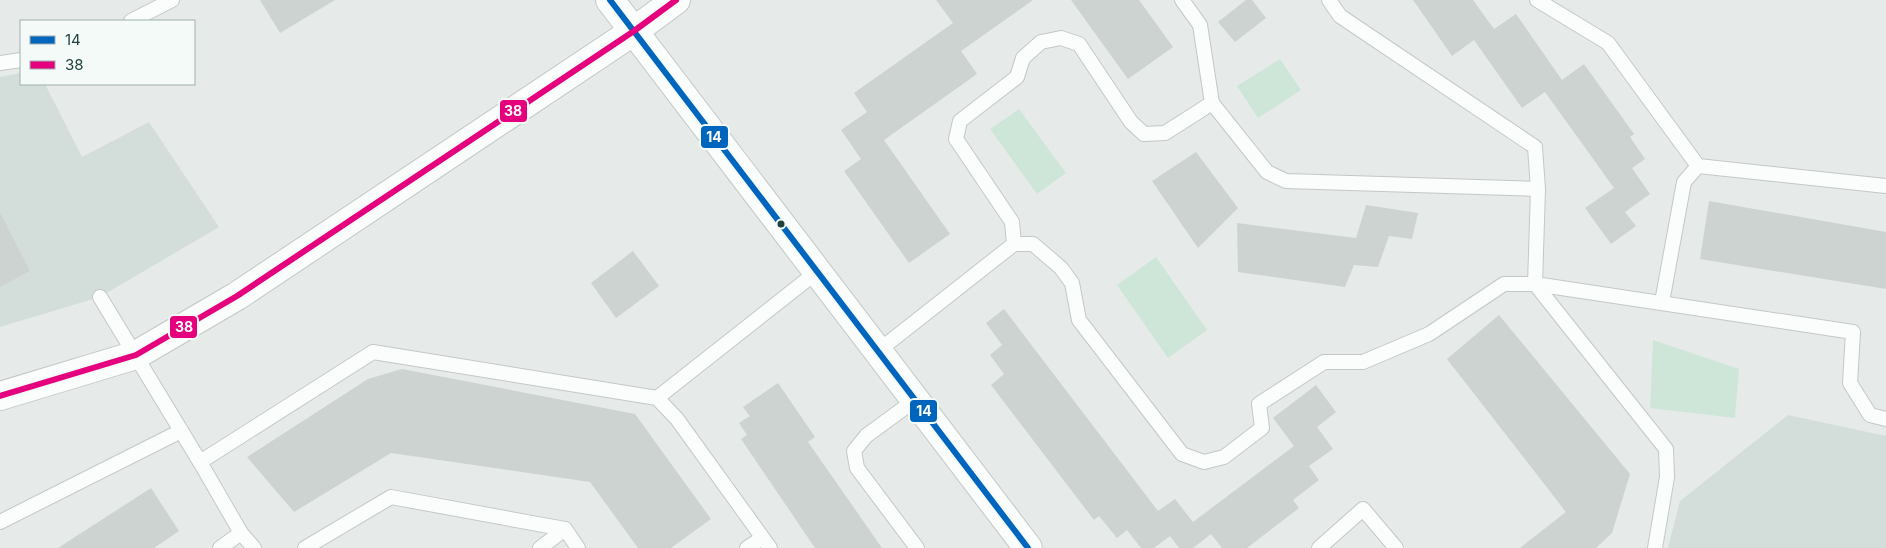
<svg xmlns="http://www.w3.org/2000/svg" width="1886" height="548" font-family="Inter,sans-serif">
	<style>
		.built { fill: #d3deda }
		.green { fill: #cee6d8 }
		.building { fill: #ccd3d1 }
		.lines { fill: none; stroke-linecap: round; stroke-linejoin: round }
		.service-casing { stroke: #c3c8c7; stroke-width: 16 }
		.tertiary-casing { stroke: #c3c8c7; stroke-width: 30 }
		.service { stroke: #fbfcfc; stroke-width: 14 }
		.tertiary { stroke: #fbfcfc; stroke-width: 28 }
		.bus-1-casing { stroke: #f4faf8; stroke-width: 10 }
		.bus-2-casing { stroke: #f4faf8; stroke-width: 10 }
		.bus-1 { stroke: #0065bd; stroke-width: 6 }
		.bus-2 { stroke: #e5007d; stroke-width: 6 }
		.bus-dot { fill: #20423d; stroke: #f4faf8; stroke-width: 2 }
		.line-badge { stroke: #f4faf8; stroke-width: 2 }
		.badge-label { font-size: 14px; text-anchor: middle; font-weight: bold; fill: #fff }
	</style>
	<rect width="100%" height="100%" fill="#e6ebea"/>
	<g class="built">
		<path d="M21,73v11h24l37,73 67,-35 70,105 -119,70 -100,30v-250z"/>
		<path d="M1788,415l98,21v112h-218l12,-47z"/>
	</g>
	<g class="green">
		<path d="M1280,59l21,31 -43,28 -21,-32z"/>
		<path d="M1019,109l47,64 -29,21 -47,-65z"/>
		<path d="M1156,257l51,73 -39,28 -51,-73z"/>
		<path d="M1653,340l86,29 -4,49 -85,-10z"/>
	</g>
	<g class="building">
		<path d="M260,0h75l-55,33z"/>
		<path d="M936,0h97l-72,51 16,23 -93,66 66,94 -41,29 -65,-92 17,-12 -20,-29 26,-18 -13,-19 99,-70z"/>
		<path d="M1071,0h68l34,47 -45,32z"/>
		<path d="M1246,0h6l14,18 -31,24 -17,-20z"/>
		<path d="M1413,0h60l21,29 22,-15 46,66 22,-16 50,70 -4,3 15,22 -13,9 18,26 -25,18 11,14 -25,18 -26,-36 29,-20 -69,-96 -23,16 -48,-68 -22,16z"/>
		<path d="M1196,152l42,56 -40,40 -46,-67z"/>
		<path d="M1709,201l177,31v57l-186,-30z"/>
		<path d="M1366,205l52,8 -6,26 -23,-3 -11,31 -24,-2 -9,22 -107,-15 -1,-49 119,15z"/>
		<path d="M0,213l30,58 -30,16z"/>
		<path d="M633,251l26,35 -43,32 -25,-35z"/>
		<path d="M1004,309l154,202 17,-12 18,23 101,-76 -21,-28 43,-33 20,27 -19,15 16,22 -24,17 10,14 -26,20 6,8 -52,40h-25l-11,-14 -18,14h-14l-9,-12 -16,12h-13l-14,-18 -10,8 -18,-22 -5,4 -103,-135 13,-11 -14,-19 12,-10 -16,-22z"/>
		<path d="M1499,315l131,159 -18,59 -16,15h-76l46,-36 -119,-153z"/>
		<path d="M402,369l233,45 76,105 -40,29h-33l-48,-66 -199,-29 -97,59 -47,-55 121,-78z"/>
		<path d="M778,383l37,54 -7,5 74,106h-67l-74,-109 6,-4 -8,-12 11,-7 -7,-9z"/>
		<path d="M151,488l28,43 -25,17h-96z"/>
	</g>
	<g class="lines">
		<g class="service-casing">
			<g id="service">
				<path d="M1182,0l18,25 12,78 55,69 19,9 252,8 -3,-42 -195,-131 -11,-16"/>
				<path d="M1537,0l71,43 90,123 188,20"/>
				<path d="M131,21l41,-21"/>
				<path d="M0,63l21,-3"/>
				<path d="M1538,189l-3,95 318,48 -3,51 20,32 16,4"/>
				<path d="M1014,244h19l28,24 11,15 7,37 103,134 22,8 20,-5 38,-29 -3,-24 65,-42h39l66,-28 75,-50h31l131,165 1,28 -12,71"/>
				<path d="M100,297l100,165 173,-110 284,46 20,21 93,129"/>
				<path d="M1662,302l22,-120 14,-16"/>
				<path d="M878,351l136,-107 -2,-22 -56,-83 4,-18 57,-44 6,-19 18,-16 20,-4 18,6 52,78 13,12 21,-1 47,-30"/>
				<path d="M657,398l161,-127"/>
				<path d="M915,400l-49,36 -12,15 3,17 60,80"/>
				<path d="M200,462l41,71 13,15"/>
				<path d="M0,522l181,-91"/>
				<path d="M220,548l21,-15"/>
				<path d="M305,548l86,-51 174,32 13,19"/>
				<path d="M540,548l25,-19"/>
				<path d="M747,548l15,-10"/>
				<path d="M1319,548l44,-39 33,39"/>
			</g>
		</g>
		<g class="tertiary-casing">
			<g id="tertiary">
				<path d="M610,0l418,548"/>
				<path d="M0,396l136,-41 101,-59 397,-265 42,-31"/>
			</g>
		</g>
		<use href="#service" class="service"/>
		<use href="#tertiary" class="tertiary"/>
		<g class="bus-1-casing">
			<path id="bus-1" d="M610,0l418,548"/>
		</g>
		<g class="bus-2-casing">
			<path id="bus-2" d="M0,396l136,-41 101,-59 397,-265 42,-31"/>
		</g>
		<use href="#bus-1" class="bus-1"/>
		<use href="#bus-2" class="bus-2"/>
	</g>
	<circle class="bus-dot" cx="781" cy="224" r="4.5"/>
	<g class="line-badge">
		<rect x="499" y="99" width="29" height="24" rx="5" fill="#e5007d"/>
		<rect x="700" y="125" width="29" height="24" rx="5" fill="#0065bd"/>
		<rect x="169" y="315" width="29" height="24" rx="5" fill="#e5007d"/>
		<rect x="909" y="399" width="29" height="24" rx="5" fill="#0065bd"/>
	</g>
	<g class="badge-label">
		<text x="513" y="116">38</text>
		<text x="714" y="142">14</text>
		<text x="184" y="332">38</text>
		<text x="924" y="416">14</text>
	</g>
	<rect x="20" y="20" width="175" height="65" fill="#f4faf8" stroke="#9fb0ad"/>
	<rect x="30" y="36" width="25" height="8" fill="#0065bd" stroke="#9fb0ad"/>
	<text x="65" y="45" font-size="15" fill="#20423d">14</text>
	<rect x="30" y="61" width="25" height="8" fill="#e5007d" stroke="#9fb0ad"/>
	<text x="65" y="70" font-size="15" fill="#20423d">38</text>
</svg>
